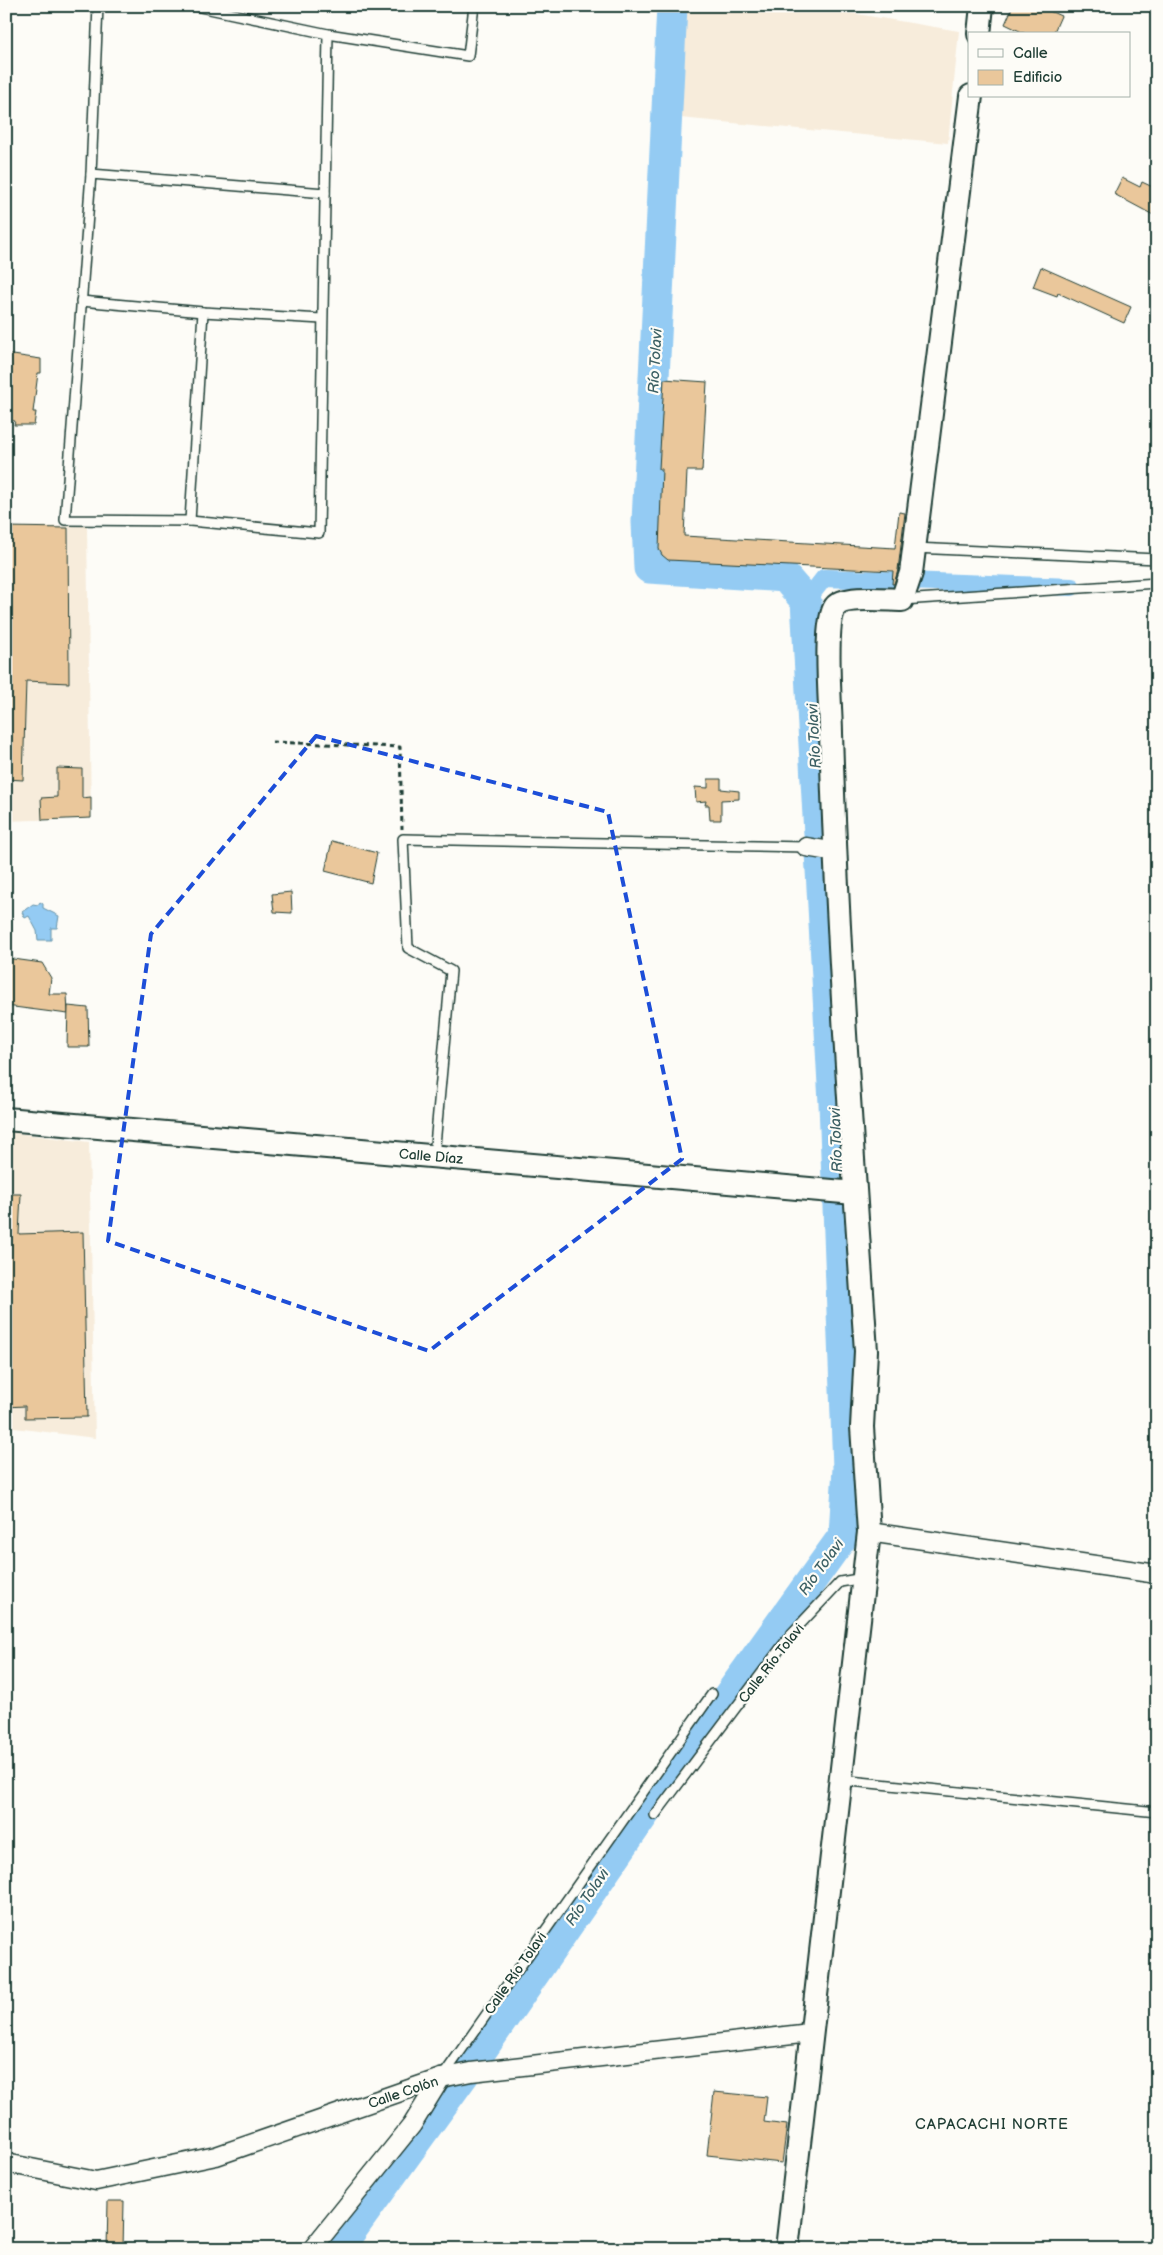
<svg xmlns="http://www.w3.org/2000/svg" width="1163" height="2255" font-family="'Balsamiq Sans',sans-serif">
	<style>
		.built { fill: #f7ecdb }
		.water { fill: #94cbf3; stroke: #6592a7 }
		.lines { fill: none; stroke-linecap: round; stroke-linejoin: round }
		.canal { stroke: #94cbf3; stroke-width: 18 }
		.river { stroke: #94cbf3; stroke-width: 31 }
		.building { fill: #eac79b; stroke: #1f3d34 }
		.service-casing { stroke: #1f3d34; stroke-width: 12 }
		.minor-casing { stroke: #1f3d34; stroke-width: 21 }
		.tertiary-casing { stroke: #1f3d34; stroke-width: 26 }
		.path { stroke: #1f3d34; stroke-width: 3; stroke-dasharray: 5 4; stroke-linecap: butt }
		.service { stroke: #fdfcf7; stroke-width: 9 }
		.minor { stroke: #fdfcf7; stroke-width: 18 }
		.tertiary { stroke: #fdfcf7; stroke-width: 22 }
		.marked { fill: none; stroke: #1d4ed8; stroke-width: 4; stroke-dasharray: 10 6; stroke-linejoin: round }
		.labels { text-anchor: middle; stroke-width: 4.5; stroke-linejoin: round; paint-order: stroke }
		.street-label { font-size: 14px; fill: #1f3d34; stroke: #fdfcf7 }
		.water-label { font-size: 15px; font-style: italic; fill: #3c6064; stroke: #fdfcf7 }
		.neighbourhood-label { font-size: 15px; letter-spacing: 1px; fill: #1f3d34; stroke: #fdfcf7 }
	</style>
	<rect width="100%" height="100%" fill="#fdfcf7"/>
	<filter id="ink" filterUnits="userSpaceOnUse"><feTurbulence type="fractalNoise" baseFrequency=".02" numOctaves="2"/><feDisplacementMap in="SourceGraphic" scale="10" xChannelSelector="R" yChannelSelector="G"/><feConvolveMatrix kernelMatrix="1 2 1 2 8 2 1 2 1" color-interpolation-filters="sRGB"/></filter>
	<g filter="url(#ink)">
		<g class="built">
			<path d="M683,6h126l150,25 -11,112 -268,-25z"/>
			<path d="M87,526l4,292 -85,3v-294z"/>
			<path d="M6,1132l83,10 6,296 -89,-11z"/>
		</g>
		<path class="water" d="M40,902l3,2v4l16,8 -2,12h-6v12h-13l-1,-9 -8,-15 -4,2 -3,-6 11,-8 5,1z"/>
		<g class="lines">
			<path class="canal" d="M806,601l18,-23 248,9"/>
			<path class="river" d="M338,2249l143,-198 179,-260 184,-256 4,-67 -14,-365 -28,-502 -21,-24 -136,-9 -2,-46 25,-516"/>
		</g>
		<g class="building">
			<path d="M1013,6h25l23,10 -8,18h-27l-21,-10z"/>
			<path d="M1122,178l18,9 2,-5 15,7v28l-43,-23z"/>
			<path d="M1041,267l90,40 -7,16 -66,-30 -1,3 -24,-9z"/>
			<path d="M6,354l35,5v14h-3l-5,39h3l-2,13h-20l1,-4 -9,-1z"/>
			<path d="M664,379l43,3 -5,89h-15l-3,65 211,12 4,-36 6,1 -7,57 -4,14h-2l1,-13 -225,-11 -6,-5 -3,-6 3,-80h-3z"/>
			<path d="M6,527l62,1 1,155 -43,-2 -3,99 -17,-1z"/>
			<path d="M57,768l25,1v29l9,-1v21l-49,2 -1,-22 16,-1z"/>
			<path d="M708,779h13v10l18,2v8l-18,1v20h-11l-1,-15h-4l1,-4 -10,1 -1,-15 13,1z"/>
			<path d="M332,841l45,12 -6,30 -46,-12z"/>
			<path d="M291,892l1,21 -18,-1 -2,-18z"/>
			<path d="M6,958l36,5 9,15 -2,16h18l1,20 -62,-8z"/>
			<path d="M68,1006l20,2 1,39h-22z"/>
			<path d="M9,1194h12l-2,40 64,-2 4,185 -62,1v-12l-19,1v-184z"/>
			<path d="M714,2092l53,5 -3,25 23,3 -5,38 -75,-8z"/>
			<path d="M108,2201h16l-1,48h-16z"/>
		</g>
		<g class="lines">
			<g class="service-casing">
				<g id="service">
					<path d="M98,6l-7,168 -26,346 125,1 129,12 9,-499"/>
					<path d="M195,6l133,28 140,22 6,-50"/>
					<path d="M91,174l234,19"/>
					<path d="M81,301l122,11 119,7"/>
					<path d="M190,521l13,-209"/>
					<path d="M914,548l243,11"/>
					<path d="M902,600l255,-17"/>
					<path d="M434,1156l17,-185 -43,-23 -5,-109 403,8"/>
					<path d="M840,1780l317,32"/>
					<path d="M655,1815l137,-182 48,-51 24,-4"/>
					<path d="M443,2076l269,-382"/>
				</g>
			</g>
			<g class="minor-casing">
				<g id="minor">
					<path d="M806,847l30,5"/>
					<path d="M869,1532l288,42"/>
					<path d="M6,2163l90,18 120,-25 225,-78 30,-6 339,-39"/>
					<path d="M312,2249l100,-124 29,-47"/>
				</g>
			</g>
			<g class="tertiary-casing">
				<g id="tertiary">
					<path d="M979,34l3,-28"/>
					<path d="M6,1119l849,74"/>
					<path d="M787,2249l82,-717 -7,-105 4,-76c-14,-206 -29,-412 -35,-618 0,-24 -8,-108 4,-126 9,-12 52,-7 67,-7l9,-27 60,-477"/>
				</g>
			</g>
			<path class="path" d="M272,742l128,5 2,82"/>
			<use href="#service" class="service"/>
			<use href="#minor" class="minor"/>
			<use href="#tertiary" class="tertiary"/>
		</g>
	</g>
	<path class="marked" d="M316,736l292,76 74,347 -253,192 -321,-110 43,-307z"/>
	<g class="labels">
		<g class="street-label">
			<text transform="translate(431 1156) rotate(5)" y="5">Calle Díaz</text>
			<text transform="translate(771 1663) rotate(-52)" y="5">Calle Río Tolavi</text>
			<text transform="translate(515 1973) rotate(-55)" y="5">Calle Río Tolavi</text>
			<text transform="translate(403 2092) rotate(-19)" y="5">Calle Colón</text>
		</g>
		<g class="water-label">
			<text transform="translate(655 361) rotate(-87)" y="5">Río Tolavi</text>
			<text transform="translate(814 736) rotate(-93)" y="5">Río Tolavi</text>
			<text transform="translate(836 1140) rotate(-92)" y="5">Río Tolavi</text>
			<text transform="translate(821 1567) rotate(-54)" y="5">Río Tolavi</text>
			<text transform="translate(587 1897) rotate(-56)" y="5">Río Tolavi</text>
		</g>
		<g class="neighbourhood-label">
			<text x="992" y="2129">CAPACACHI NORTE</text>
		</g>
	</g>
	<rect width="1163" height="2255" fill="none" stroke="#fdfcf7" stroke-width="25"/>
	<rect x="12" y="12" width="1138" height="2230" fill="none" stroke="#1f3d34" stroke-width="2" filter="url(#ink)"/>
	<rect x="968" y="32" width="162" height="65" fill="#fdfcf7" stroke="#a4b0a9"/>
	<rect x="978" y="49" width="25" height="8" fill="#fdfcf7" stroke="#a4b0a9"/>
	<text x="1013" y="58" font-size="15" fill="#1f3d34">Calle</text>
	<rect x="978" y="70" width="25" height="15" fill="#eac79b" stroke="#a4b0a9"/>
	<text x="1013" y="82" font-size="15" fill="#1f3d34">Edificio</text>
</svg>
